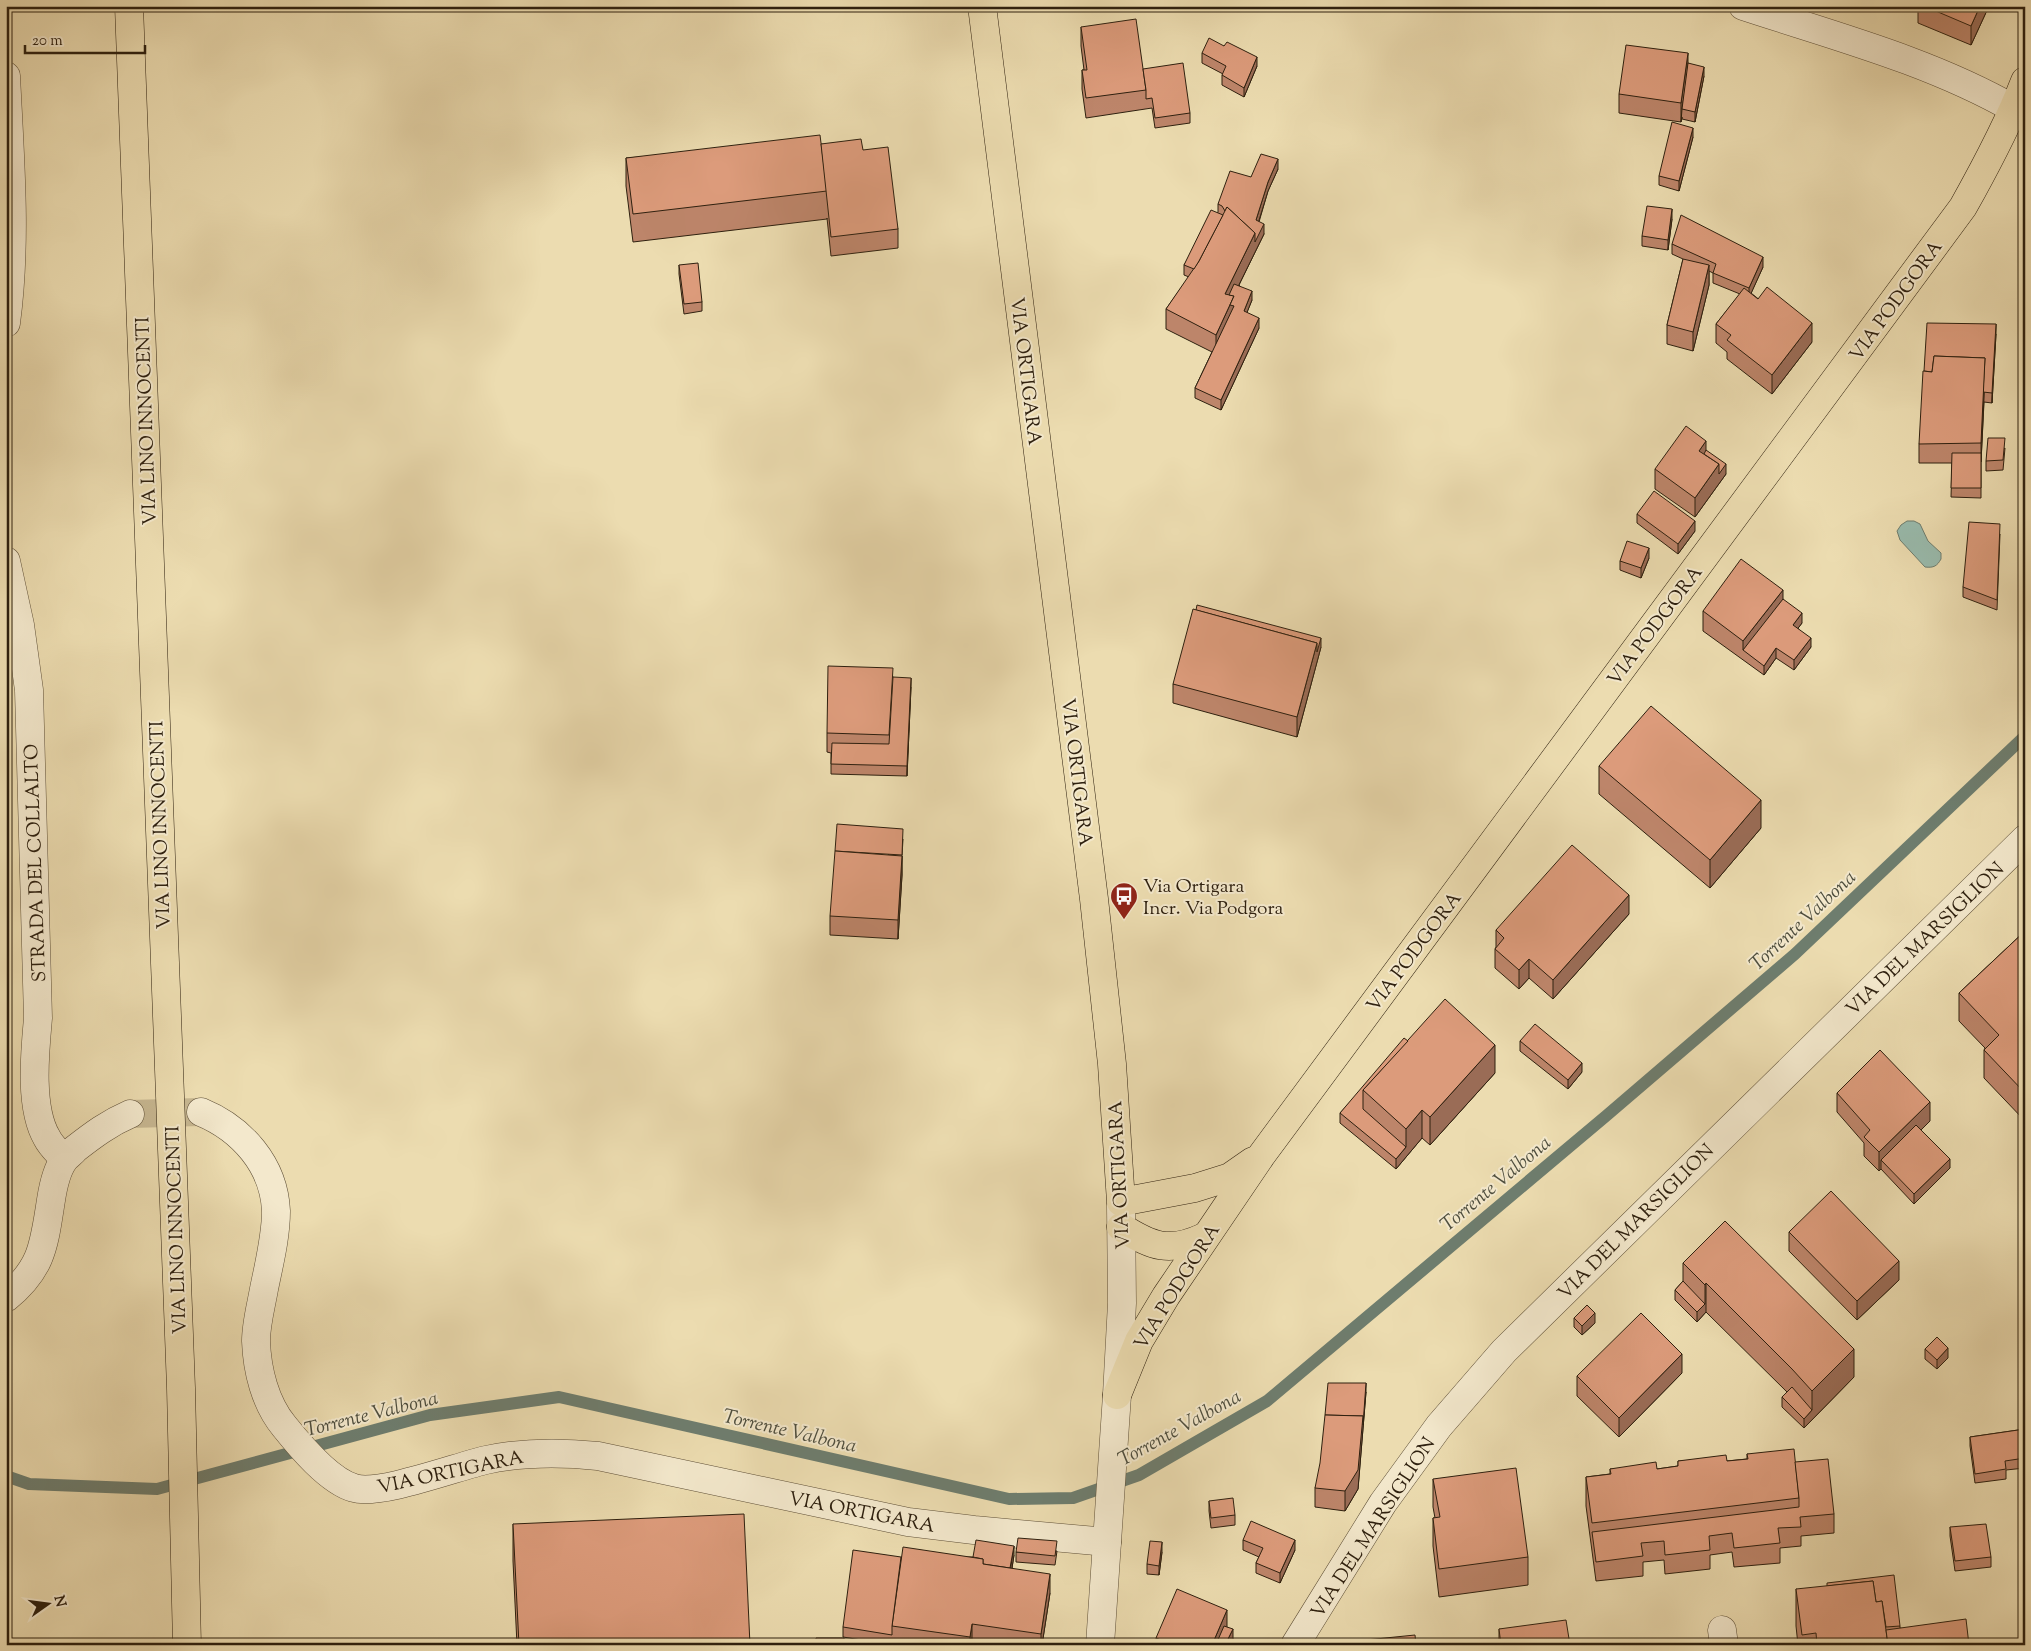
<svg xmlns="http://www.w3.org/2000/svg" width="2031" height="1651" font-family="'Sorts Mill Goudy',serif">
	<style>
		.water { fill: #99bbad; stroke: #6e7d6e }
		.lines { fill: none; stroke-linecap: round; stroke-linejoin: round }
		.stream { stroke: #6e7d6e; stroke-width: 12 }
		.minor-tunnel { stroke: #c6b690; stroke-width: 28; stroke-dasharray: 28 14; stroke-linecap: butt }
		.minor-casing { stroke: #5e4f37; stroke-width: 29 }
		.major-casing { stroke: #2e200f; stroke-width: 29 }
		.minor { stroke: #f3e8cc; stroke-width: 28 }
		.major { stroke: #ecdcb0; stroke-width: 28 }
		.wall { fill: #bd856a; stroke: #2e200f }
		.shaded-wall { fill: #9a6c56; stroke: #2e200f }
		.building { fill: #dc9b7b; stroke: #2e200f }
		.labels { text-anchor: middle; stroke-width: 4; stroke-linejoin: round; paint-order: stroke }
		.street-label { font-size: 19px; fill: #2e200f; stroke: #f3e8cc }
		.poi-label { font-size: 19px; fill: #2e200f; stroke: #f3e8cc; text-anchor: start }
		.water-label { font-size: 20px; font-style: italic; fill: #4e4e3e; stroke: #f3e8cc }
	</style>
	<rect width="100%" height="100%" fill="#ecdcb0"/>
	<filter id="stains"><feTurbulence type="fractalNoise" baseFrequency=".004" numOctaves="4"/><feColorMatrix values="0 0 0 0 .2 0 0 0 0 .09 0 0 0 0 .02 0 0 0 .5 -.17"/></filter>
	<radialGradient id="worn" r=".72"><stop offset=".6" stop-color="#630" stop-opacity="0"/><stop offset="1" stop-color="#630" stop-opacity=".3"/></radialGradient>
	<path class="water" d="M1907,521h7l6,3 8,17 13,12v6c-4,7 -7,9 -16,8l-25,-27 -3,-9 4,-6z"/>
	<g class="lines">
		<path class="stream" d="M6,1476l23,8 128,5 273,-74 129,-18 450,102 64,-1 66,-23 128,-74 339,-285 189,-162 230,-218"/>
		<path class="minor-tunnel" d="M130,1114l71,-2"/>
		<g class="minor-casing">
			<g id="minor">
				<path d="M1743,6c91,30 187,55 271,103"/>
				<path d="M6,76c4,82 11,165 0,247"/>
				<path d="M6,561l14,64 9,65 9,328c-3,33 -9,90 9,120 4,8 11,14 17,21"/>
				<path d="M201,1112c41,17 73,53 75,99 0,26 -7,53 -12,78 -3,17 -8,35 -8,52 1,29 9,62 28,85 16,20 45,55 70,62 25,8 102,-21 132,-28 37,-8 74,-8 112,-4l310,66 66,8 133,12"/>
				<path d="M6,1298c37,-30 38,-54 45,-98 2,-13 5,-29 13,-40 3,-4 8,-7 11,-11 18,-14 34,-26 55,-35"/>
				<path d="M1722,1630l2,15"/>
				<path d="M1100,1645l17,-250 5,-92 -1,-97"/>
				<path d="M1295,1645l88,-142 56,-77 65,-75 521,-512"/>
			</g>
		</g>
		<g class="major-casing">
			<g id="major">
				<path d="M129,6l52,1382 6,257"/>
				<path d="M982,6l112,893 18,165 9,138 74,-14 35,-11 23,-16"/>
				<path d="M1121,1227c31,20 49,26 83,10"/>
				<path d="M1117,1395l22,-54 27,-45 95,-140 702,-949c23,-41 45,-82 62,-126"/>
			</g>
		</g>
		<use href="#minor" class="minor"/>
		<use href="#major" class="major"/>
	</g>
	<g class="wall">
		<path d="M1918,6h71l-18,39 -53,-22z"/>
		<path d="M1081,27l62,42 47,44v10l-35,5 -3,-20 -66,10 -4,-29v-19h2l-3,-24z"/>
		<path d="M1224,46l33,20 -13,31 -22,-12v-10l1,-1 -21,-11v-10z"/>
		<path d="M1688,63l16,13 -9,46 -13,-3v-2l-1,5 -62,-9v-19z"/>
		<path d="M1693,137l-14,54 -20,-6v-9z"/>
		<path d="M821,144l42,6 35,79v19l-67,8 -4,-38v1l-194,23 -7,-56v-28z"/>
		<path d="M1278,169l-10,22 -9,31 5,12 -25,51 13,15 -5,12 12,16 -38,82 -26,-12v-10l17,-36 -46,-23v-20l23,-32 -5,-2v-10l34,-53v-8l33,-27z"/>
		<path d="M1672,219l-4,31 -26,-4v-10z"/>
		<path d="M1672,244l91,23 -12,26 61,49 -40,52 -45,-35v-7l-11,-9v-19l24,-30 -27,-11v-10l-4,-2v14l-16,66 -26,-7v-19l16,-66 -11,-5z"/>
		<path d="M679,265l23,37v9l-18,3 -5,-40z"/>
		<path d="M1996,334l-4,69 -8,-1 -3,60v36l-30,-1 1,-34h-33v-19z"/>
		<path d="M2005,448l-2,22 -17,1v-10z"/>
		<path d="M1706,450l20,24 -31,43 -40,-28v-20z"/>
		<path d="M1637,514l58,17 -17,23 -41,-31z"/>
		<path d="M2000,534l-3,76 -34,-13v-10z"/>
		<path d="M1649,558l-8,20 -21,-8v-9z"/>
		<path d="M1783,599l19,24 -4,5 13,19 -17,23 -18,-12 -12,17 -61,-44v-20z"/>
		<path d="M1321,647l-24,90 -124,-34v-19z"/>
		<path d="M893,677l18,10 -4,89 -76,-2v-21l-4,-1v-19z"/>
		<path d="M1599,766l162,62 -51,60 -111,-94z"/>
		<path d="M903,839l-1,17v19l-4,64 -68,-4v-19z"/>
		<path d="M1629,914l-76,85 -24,-21 -10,11 -24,-21v-19l1,-2v-17z"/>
		<path d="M2025,931v190l-41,-43v-28l1,-2 -26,-27v-28z"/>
		<path d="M1408,1041l87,32 -65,72 -8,-7 -26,31 -56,-46v-10z"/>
		<path d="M1520,1041l62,31 -14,17 -48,-38z"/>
		<path d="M1837,1093l93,28 -9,9 29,38 -36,36 -33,-35 -2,2 -15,-15v-13l-27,-31z"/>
		<path d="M1789,1232l110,48 -42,40 -68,-69z"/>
		<path d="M1683,1263l171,114 -50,51 -22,-21v-10l5,-5 -81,-80 -9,10 -22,-22v-10l8,-9z"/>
		<path d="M1574,1318l21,5 -13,12 -8,-8z"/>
		<path d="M1925,1349l23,9 -11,11 -12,-10z"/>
		<path d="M1682,1373l-63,64 -42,-41v-20z"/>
		<path d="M1366,1392l-8,97 -13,22 -30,-4v-19z"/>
		<path d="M2025,1429v39l-19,2v9l-31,4 -5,-37v-9z"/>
		<path d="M1747,1454l48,8 39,52v19l-33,3v10l-21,2v15l-46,4 -2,-15 -22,3v14l-45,5 -1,-14 -21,2v14l-47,5 -10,-75v-29l24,-3v-5h47l21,-3v-5h49l20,-2z"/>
		<path d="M1433,1479l95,78v28l-89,12 -6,-51v-28h2l-2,-11z"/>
		<path d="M1209,1501l26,14v10l-24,3 -2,-17z"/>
		<path d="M513,1524l237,121h-233l-4,-84z"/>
		<path d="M1950,1527l41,30v10l-36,4 -5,-35z"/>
		<path d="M1243,1540l52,10 -15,33 -24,-10v-10l3,-6 -16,-7z"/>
		<path d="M1057,1551l-2,14 -39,-3v-10z"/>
		<path d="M1162,1552l-3,23 -12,-1v-10z"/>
		<path d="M1014,1555l-2,13 38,25 -8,52h-58l-12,-2v2h-80l-49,-8v-10l58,-70h72z"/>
		<path d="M1796,1589l104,37v2l69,17h-171l-2,-19z"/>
		<path d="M1227,1627l6,12 -3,6h-74v-7z"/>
		<path d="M1499,1629l71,16h-71z"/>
	</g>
	<g class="shaded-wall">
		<path d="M1980,6h9l-18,39v-19z"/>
		<path d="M1688,53v19l-6,37 -1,13v-19z"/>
		<path d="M1257,57v9l-13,31v-9z"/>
		<path d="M1704,67v9l-9,46v-10z"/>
		<path d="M1693,128v9l-14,54v-10z"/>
		<path d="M1278,159v10l-10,22 -12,39v-10l12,-38z"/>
		<path d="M1672,209v10l-4,31v-10z"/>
		<path d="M1264,224v10l-35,71 -4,-11 30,-61z"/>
		<path d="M1763,257v10l-14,31v-10z"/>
		<path d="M1709,265v20l-16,66v-19z"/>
		<path d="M1252,291v9l-8,20v-9z"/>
		<path d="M1234,296v20l-18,38v-19z"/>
		<path d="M1259,318v10l-38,82v-10z"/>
		<path d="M1812,323v19l-40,52v-19z"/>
		<path d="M1996,324v10l-4,69v-10z"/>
		<path d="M1985,358v19l-4,85v-19z"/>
		<path d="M1706,441v19l-7,-9z"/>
		<path d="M1719,464h7v10l-31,43v-19z"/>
		<path d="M1695,521v10l-17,23v-10z"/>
		<path d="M1649,548v10l-8,20v-10z"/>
		<path d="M1783,590v19l-40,41v-9z"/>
		<path d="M1802,613v10l-9,12v-10z"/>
		<path d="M1321,638v9l-24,90v-20l20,-74z"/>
		<path d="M1811,638v9l-17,23v-10z"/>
		<path d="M1776,648v10l-12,17v-9z"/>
		<path d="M911,678v9l-4,89v-10z"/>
		<path d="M1761,800v28l-51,60v-28z"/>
		<path d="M902,856v19l-4,64v-19z"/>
		<path d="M1629,895v19l-76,85v-19z"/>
		<path d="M1529,959v19l-10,11v-19z"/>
		<path d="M1495,1045v28l-65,72v-28z"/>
		<path d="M1582,1063v9l-14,17v-9z"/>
		<path d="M1930,1102v19l-44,44 -5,-5v9l-2,2v-19z"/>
		<path d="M1422,1110v28l-26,31v-10l10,-12v-18z"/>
		<path d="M1950,1159v9l-36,36v-10z"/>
		<path d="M1899,1261v19l-42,40v-19z"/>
		<path d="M1706,1283v29l-9,10v-10l8,-8v-19z"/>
		<path d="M1595,1313v10l-13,12v-9z"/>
		<path d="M1948,1348v10l-11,11v-9z"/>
		<path d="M1854,1349v28l-50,51v-9l8,-9v-19z"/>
		<path d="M1682,1354v19l-63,64v-19z"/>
		<path d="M1366,1383v9l-8,97 -13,22v-20l18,-75z"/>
		<path d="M1295,1540v10l-15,33v-10z"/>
		<path d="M1162,1542v10l-3,23v-9z"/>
		<path d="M1014,1546v9l-5,32v-9z"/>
		<path d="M1050,1574v19l-8,52h-1v-11z"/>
		<path d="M1227,1610v20l-10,12v3h-5z"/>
		<path d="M972,1624v21h-2v-8z"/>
		<path d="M1233,1629v10l-3,6h-5z"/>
	</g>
	<g class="building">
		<path d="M1924,6h56l-9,20z"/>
		<path d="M1136,19l10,71 -60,8 -4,-28h5l-6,-43z"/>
		<path d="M1209,38l15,8 3,-4 30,15 -13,31 -22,-13 4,-9 -24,-13z"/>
		<path d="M1626,45l62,8 -7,50 -62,-9z"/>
		<path d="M1183,63l7,50 -35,5 -3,-20 -6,1v-9l-3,-21z"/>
		<path d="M1688,63l16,4 -9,45 -13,-3z"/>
		<path d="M1672,122l21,6 -14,53 -20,-5z"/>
		<path d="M820,135l7,56 -194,23 -7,-56z"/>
		<path d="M861,139l2,11 25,-3 10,82 -67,8 -10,-93z"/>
		<path d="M1261,154l17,5 -10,23 -12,38 8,4 -9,18v-9l-28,-26 -2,4 -3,-5 -4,-2 12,-33 21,6z"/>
		<path d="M1647,206l25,3 -4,31 -26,-4z"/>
		<path d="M1227,207l28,26 -30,61 9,2 -18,39 -50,-26 33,-48z"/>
		<path d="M1211,210l12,5 -24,46 -5,8 -10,-4z"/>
		<path d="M1681,215l82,42 -14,31 -36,-15 3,-9 -44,-20z"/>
		<path d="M1683,259l26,6 -16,67 -26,-7z"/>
		<path d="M698,263l4,39 -18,2 -5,-39z"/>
		<path d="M1234,284l18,7 -8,20 15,7 -38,82 -26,-12 39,-82 -4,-1 4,-9 -5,-1z"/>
		<path d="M1767,287l45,36 -40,52 -45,-35 4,-5 -15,-11 28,-36 14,11z"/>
		<path d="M1927,323l69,1 -4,69 -9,-1 2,-34 -51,-2 -2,16 -8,-1z"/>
		<path d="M1934,356l51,2 -4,85 -62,1 4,-73 9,1z"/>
		<path d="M1686,426l20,15 -7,10 20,13 -24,34 -40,-29z"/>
		<path d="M1988,438h17l-2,22 -17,1z"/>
		<path d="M1706,450l20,14 -7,10v-10l-15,-10z"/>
		<path d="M1952,453h29v35h-30z"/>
		<path d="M1654,491l41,30 -17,23 -41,-30z"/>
		<path d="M1969,522l31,2 -3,76 -34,-13z"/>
		<path d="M1627,541l22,7 -8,20 -21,-7z"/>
		<path d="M1741,559l42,31 -40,51 -40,-30z"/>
		<path d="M1783,599l19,14 -9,12 18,13 -17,22 -18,-12 -12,18 -21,-16z"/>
		<path d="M1197,605l124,33 -4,14v-9l-121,-33z"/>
		<path d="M1193,609l124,34 -20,74 -124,-33z"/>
		<path d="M828,666l65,2 -4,67 -62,-2z"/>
		<path d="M893,677l18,1 -4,88 -76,-2 1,-21 57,1z"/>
		<path d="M1651,706l110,94 -51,60 -111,-94z"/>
		<path d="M837,824l66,5 -1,26 -67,-4z"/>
		<path d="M1572,845l57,50 -76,85 -24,-21 -10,11 -24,-21 9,-11 -8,-8z"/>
		<path d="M835,851l67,5 -4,64 -68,-4z"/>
		<path d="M2025,931v162l-41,-43 15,-15 -40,-42z"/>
		<path d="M1445,999l50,46 -65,72 -8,-7 -16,19 -43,-39z"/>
		<path d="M1535,1024l47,39 -14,17 -48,-39z"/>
		<path d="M1404,1038l4,3 -45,49v19l43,38 -10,12 -56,-46z"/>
		<path d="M1880,1050l50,52 -51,50 -15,-15 6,-7 -33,-37z"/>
		<path d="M1916,1125l34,34 -36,35 -33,-34z"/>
		<path d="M1831,1191l68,70 -42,40 -68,-69z"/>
		<path d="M1725,1221l129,128 -42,42 -20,-22 -86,-86 -1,2 -22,-22z"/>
		<path d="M1683,1281l22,23 -8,8 -22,-22z"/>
		<path d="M1587,1305l8,8 -13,13 -8,-8z"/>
		<path d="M1641,1313l41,41 -63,64 -42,-42z"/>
		<path d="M1937,1337l11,11 -11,12 -12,-11z"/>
		<path d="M1328,1383h38l-3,42v-9l-38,-1z"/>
		<path d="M1792,1387l20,23 -8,9 -22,-22z"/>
		<path d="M1325,1415l38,1 -5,54 -13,21 -30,-3 5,-25z"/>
		<path d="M2025,1429v17h-2l2,12 -20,3 1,8 -31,5 -5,-37z"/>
		<path d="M1794,1449l5,49 -207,25 -6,-46 25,-3 -1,-5 46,-7 1,7 21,-3v-5l48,-6 1,6 21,-2 -1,-5z"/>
		<path d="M1828,1459l6,55 -34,3 1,10 -23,1 2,15 -46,5 -2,-15 -23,3 1,14 -45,5 -1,-14 -23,2 2,13 -47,6 -4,-30 207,-25v-9l-4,-36z"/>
		<path d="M1516,1468l12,89 -89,12 -6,-51 7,-1 -7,-38z"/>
		<path d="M1233,1498l2,17 -24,3 -2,-17z"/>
		<path d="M744,1514l6,131h-231l-6,-121z"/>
		<path d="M1251,1521l44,19 -15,33 -24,-10 7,-15 -20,-8z"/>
		<path d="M1986,1524l5,33 -36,4 -5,-34z"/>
		<path d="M1018,1538l39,3 -2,15 -39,-4z"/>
		<path d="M976,1540l38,6 -4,22 -27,-4v-5l-10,-2z"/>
		<path d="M1150,1541l12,1 -3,24 -12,-2z"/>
		<path d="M903,1547l80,12v5l67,10 -9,60 -69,-10 -2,13 -78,-11z"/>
		<path d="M853,1550l48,7 -9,69v9l-49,-8z"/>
		<path d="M1894,1575l6,51 -14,1 -4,-26 -6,1 -3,-21 -46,5v-3z"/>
		<path d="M1873,1581l3,21 6,-1 6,44h-71l-1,-12 -14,2 -6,-46z"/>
		<path d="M1177,1589l50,21 -15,35h-39l-17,-7z"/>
		<path d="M1966,1619l3,26h-81l-2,-15z"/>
		<path d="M1566,1620l4,25h-69l-2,-16z"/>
		<path d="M1224,1626l9,3 -8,16h-4l-4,-3z"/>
		<path d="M1415,1635l1,10h-70v-3z"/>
		<path d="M816,1638h28l1,7h-29z"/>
	</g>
	<defs>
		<g id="bus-pin" transform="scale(1.4375)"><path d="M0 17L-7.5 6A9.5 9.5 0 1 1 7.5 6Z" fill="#8f2418" stroke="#f3e8cc"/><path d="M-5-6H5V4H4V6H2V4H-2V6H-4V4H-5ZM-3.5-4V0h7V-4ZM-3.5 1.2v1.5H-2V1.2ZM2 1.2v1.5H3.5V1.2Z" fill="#fff"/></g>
	</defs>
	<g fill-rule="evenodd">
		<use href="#bus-pin" x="1124" y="896"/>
	</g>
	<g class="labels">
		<g class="street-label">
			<text transform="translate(1895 300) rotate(-54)" y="7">VIA PODGORA</text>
			<text transform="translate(1027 371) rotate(83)" y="7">VIA ORTIGARA</text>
			<text transform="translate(145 421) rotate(-92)" y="7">VIA LINO INNOCENTI</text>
			<text transform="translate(1654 625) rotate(-53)" y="7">VIA PODGORA</text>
			<text transform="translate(1078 772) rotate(83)" y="7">VIA ORTIGARA</text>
			<text transform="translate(159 825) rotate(-92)" y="7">VIA LINO INNOCENTI</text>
			<text transform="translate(34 863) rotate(-92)" y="7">STRADA DEL COLLALTO</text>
			<text transform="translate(1924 938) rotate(-44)" y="7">VIA DEL MARSIGLION</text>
			<text transform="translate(1413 951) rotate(-53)" y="7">VIA PODGORA</text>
			<text transform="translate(1118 1175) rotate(-93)" y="7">VIA ORTIGARA</text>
			<text transform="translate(1635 1221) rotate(-45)" y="7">VIA DEL MARSIGLION</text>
			<text transform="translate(175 1230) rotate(-92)" y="7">VIA LINO INNOCENTI</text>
			<text transform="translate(1176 1286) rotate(-58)" y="7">VIA PODGORA</text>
			<text transform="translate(450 1471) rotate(-12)" y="7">VIA ORTIGARA</text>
			<text transform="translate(862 1511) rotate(11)" y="7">VIA ORTIGARA</text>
			<text transform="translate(1372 1527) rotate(-57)" y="7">VIA DEL MARSIGLION</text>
		</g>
		<g class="poi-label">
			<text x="1143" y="892">Via Ortigara<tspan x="1143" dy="22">Incr. Via Podgora</tspan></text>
		</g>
		<g class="water-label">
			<text transform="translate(1802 920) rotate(-43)" y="7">Torrente Valbona</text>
			<text transform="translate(1495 1183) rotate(-40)" y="7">Torrente Valbona</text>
			<text transform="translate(371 1413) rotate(-14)" y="7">Torrente Valbona</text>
			<text transform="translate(1179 1427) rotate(-29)" y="7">Torrente Valbona</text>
			<text transform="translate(790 1430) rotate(13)" y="7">Torrente Valbona</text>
		</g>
	</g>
	<rect width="2031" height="1651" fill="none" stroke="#ecdcb0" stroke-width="25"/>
	<rect x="8" y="8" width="2016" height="1636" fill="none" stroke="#2e200f" stroke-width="2.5"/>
	<rect x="12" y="12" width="2006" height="1626" fill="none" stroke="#2e200f"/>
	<g transform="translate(48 1604) rotate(76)" stroke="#f3e8cc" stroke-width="4" paint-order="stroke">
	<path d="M0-4L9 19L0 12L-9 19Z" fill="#2e200f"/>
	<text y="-8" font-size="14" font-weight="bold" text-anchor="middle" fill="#2e200f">N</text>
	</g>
	<path d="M25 45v8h120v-8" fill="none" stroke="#2e200f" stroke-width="2.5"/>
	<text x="32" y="45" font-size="15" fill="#2e200f" stroke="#f3e8cc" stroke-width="4" paint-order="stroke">20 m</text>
	<rect width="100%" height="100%" filter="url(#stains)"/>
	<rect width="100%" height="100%" fill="url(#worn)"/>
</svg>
